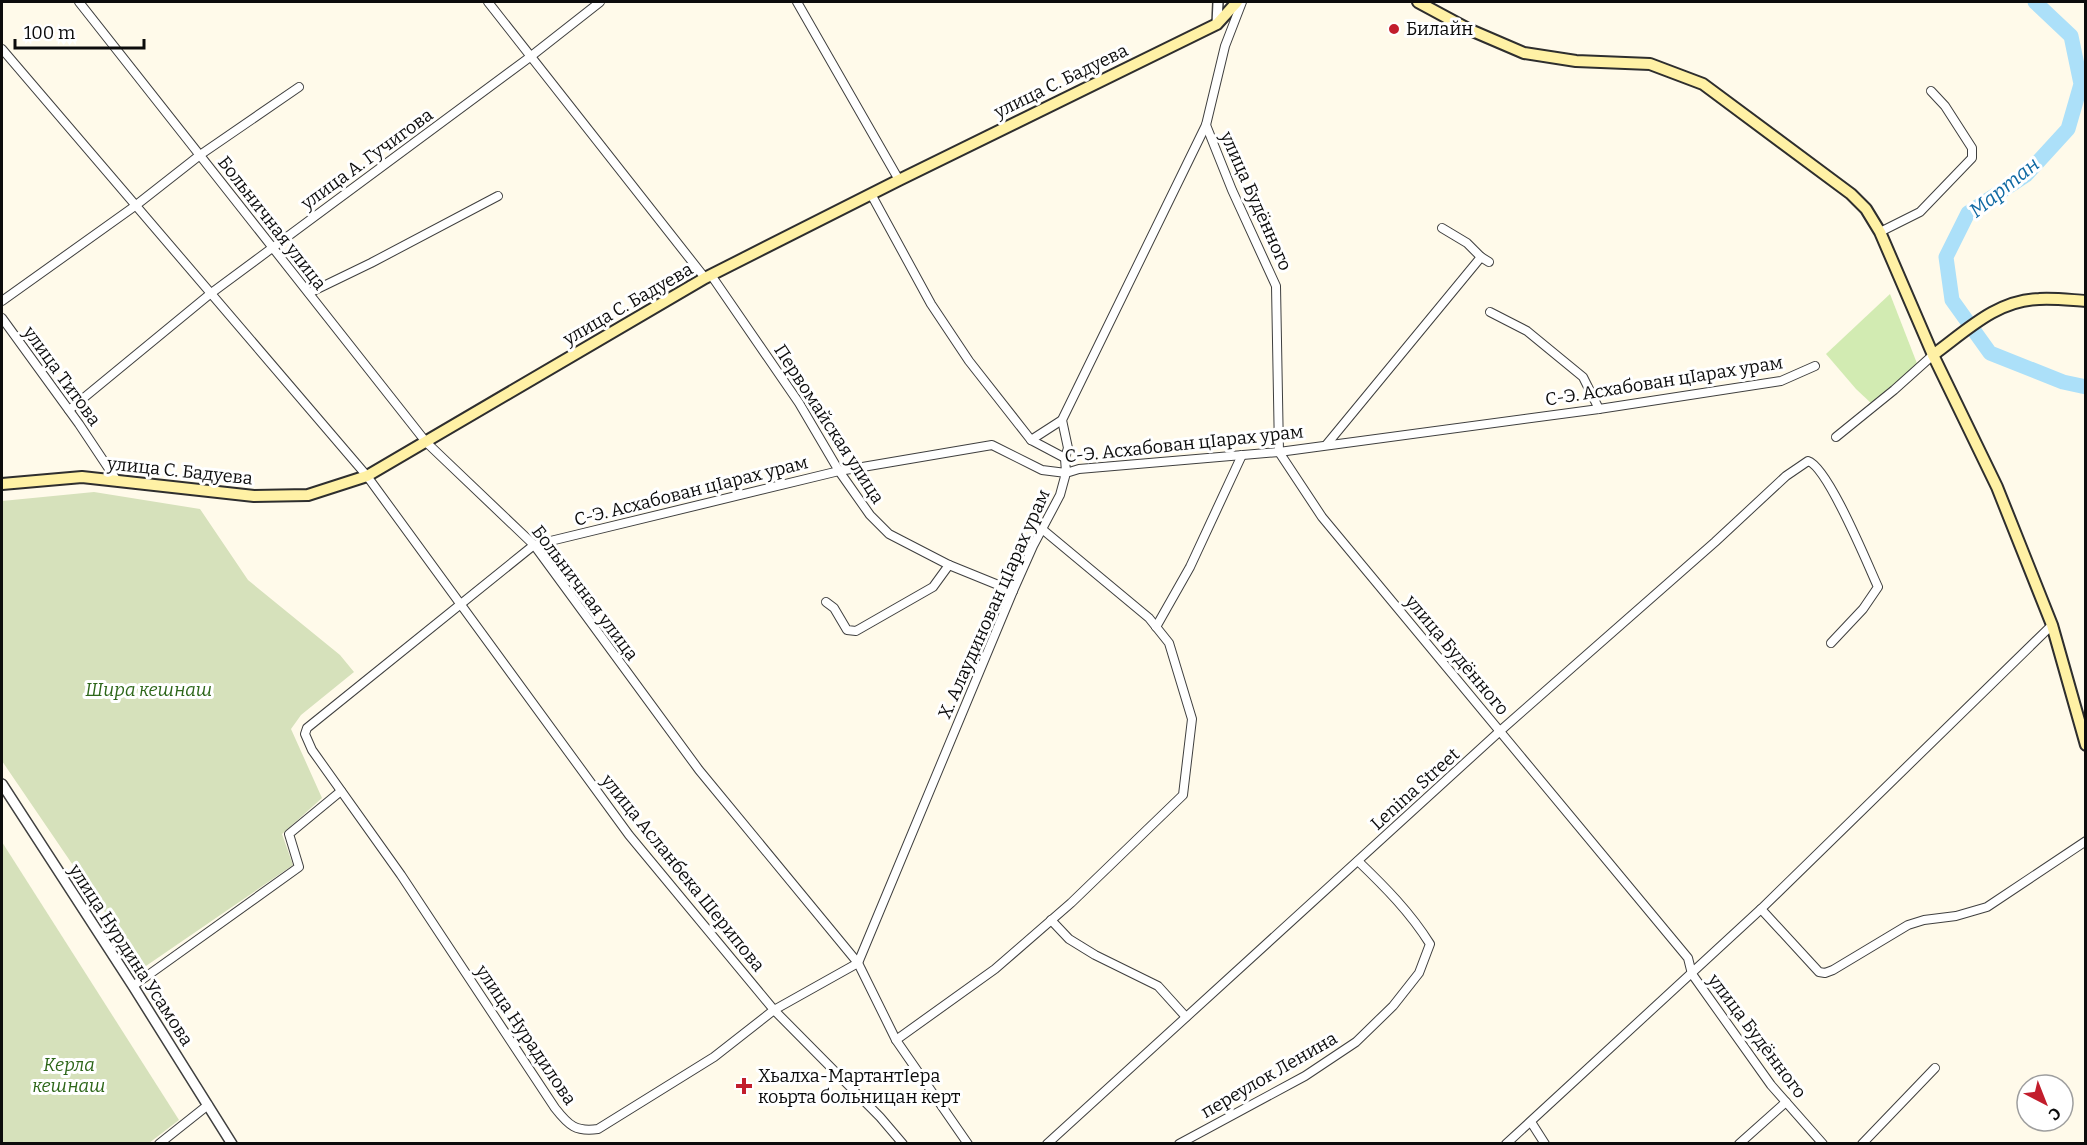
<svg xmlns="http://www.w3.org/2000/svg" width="2087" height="1145" font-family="Bitter,serif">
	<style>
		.green { fill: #d2ebb2 }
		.cemetery { fill: #d6e1bb }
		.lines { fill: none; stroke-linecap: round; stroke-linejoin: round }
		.river { stroke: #ace0f9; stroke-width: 15 }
		.minor-casing { stroke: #3f3f3f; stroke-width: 10 }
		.tertiary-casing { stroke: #3f3f3f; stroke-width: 12 }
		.secondary-casing { stroke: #2e2e2e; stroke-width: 14 }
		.minor { stroke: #fff; stroke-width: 8 }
		.tertiary { stroke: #fff; stroke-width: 9 }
		.secondary { stroke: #fff1a5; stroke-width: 10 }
		.poi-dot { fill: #c21d2c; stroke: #fff; stroke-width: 2 }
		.labels { text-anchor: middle; stroke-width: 6; stroke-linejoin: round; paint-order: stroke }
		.poi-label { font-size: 18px; fill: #0c0c0c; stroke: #fff; text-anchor: start }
		.street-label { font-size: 18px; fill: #0c0c0c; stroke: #fff }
		.park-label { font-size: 18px; font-style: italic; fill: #2d6619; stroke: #fff }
		.water-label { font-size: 20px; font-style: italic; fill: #0f69a3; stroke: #fff }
	</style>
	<rect width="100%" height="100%" fill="#fffaea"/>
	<path class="green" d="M1890,294l28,72 -46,38 -16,-15 -30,-35z"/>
	<g class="cemetery">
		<path d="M94,492l106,17 48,71 92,75 14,17 -53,43 -10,14 31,69 -40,36 11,31 -150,103 -141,-207v-260z"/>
		<path d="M2,842l177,278 -30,23h-147z"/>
	</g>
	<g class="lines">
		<path class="river" d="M2035,2l36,34 10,48 -13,45 -42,46 -58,38 -22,44 6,43 38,53 73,29 23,5"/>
		<g class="minor-casing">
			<g id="minor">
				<path d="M79,2l347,440 108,103 165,225 159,193 38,77 72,104"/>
				<path d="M488,2l217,276"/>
				<path d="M797,2l102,178"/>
				<path d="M1242,2l-17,44 -19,79 -144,295 6,28 -3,10 1,15 -6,22 -27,51 -20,45 -155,372 -84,47 -60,47 -116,72c-22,3 -29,-3 -43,-21l-154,-233 -89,-125 -7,-16 2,-6 227,-183 305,-74 153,-26 50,25 24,3 13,-4 200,-17 320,-43 182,-28 34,-15"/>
				<path d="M2,49l365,427 262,359 145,175 106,107 23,27"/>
				<path d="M1206,125l26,65 44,96 3,166 43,65 366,441 4,16 79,111 52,59"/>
				<path d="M871,194l60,110 38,57 62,79 34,18"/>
				<path d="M1442,228l25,15 14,14"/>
				<path d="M1880,232l40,-20 52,-54v-10l-27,-42 -14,-15"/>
				<path d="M711,275l88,128 40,68 31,44 19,19 60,31 64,26"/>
				<path d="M309,293l62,-30 127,-67"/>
				<path d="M2,301l133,-95 65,-51 99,-68"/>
				<path d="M1490,312l37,19 56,46 16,32"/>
				<path d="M2,318l77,106 38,57"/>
				<path d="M69,410l141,-116 320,-237 70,-55"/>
				<path d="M1836,437l58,-47 39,-35"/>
				<path d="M1031,440l31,-20"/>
				<path d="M1327,444l154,-187 8,5"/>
				<path d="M826,602l8,6 13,22 9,1 77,-44 16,-22"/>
				<path d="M1156,627l34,-60 52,-112"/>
				<path d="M1761,909l58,63 6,1 8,-3 75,-45 16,-5 32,-4 31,-9 99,-66"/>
				<path d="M1051,920l18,19 26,16 63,31 28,31"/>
				<path d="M133,986l166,-119 -10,-33 52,-43"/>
				<path d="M896,1040l99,-71 76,-66 112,-108 9,-76 -23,-76 -20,-25 -107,-89"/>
				<path d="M1531,1122l14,22"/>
				<path d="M159,1144l49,-39"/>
				<path d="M1047,1144l453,-413 215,-189 71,-66 22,-15c20,6 59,102 70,126l-15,22 -32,34"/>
				<path d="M1179,1144l126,-68 51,-34 37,-36 26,-33 11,-29c-20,-32 -45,-57 -72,-83"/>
				<path d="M1506,1144l255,-235 291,-284"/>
				<path d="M1739,1144l47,-42"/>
				<path d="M1862,1144l73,-76"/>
			</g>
		</g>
		<g class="tertiary-casing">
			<g id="tertiary">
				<path d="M1217,24l1,-22"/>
				<path d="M2,784l131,202 99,158"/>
			</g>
		</g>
		<g class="secondary-casing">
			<g id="secondary">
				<path d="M1418,2l50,27 56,24 52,8 74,3 53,20 148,110 15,15 14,23 53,123 64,132 55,138 34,120"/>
				<path d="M1933,355c32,-23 63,-55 106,-56 15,-1 31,1 47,2"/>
				<path d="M2,484l80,-7 172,19 54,-1 59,-19 338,-198 194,-98 318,-156 20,-22"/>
			</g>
		</g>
		<use href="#minor" class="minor"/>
		<use href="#tertiary" class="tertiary"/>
		<use href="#secondary" class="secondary"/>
	</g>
	<g class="poi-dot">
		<circle cx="1394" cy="29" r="6"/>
		<path d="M741 1077h6v6h6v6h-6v6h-6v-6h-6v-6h6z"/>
	</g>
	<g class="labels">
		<g class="poi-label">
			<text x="1406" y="35">Билайн</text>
			<text x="758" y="1082">Хьалха-МартантIера<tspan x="758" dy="21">коьрта больницан керт</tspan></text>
		</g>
		<g class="street-label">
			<text transform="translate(1061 81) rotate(-26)" y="6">улица С. Бадуева</text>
			<text transform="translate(367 159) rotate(-36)" y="6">улица А. Гучигова</text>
			<text transform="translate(1256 201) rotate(66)" y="6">улица Будённого</text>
			<text transform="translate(272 223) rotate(52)" y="6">Больничная улица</text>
			<text transform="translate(628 304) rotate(-30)" y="6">улица С. Бадуева</text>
			<text transform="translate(62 376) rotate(54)" y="6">улица Титова</text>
			<text transform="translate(1664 381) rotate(-9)" y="6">С-Э. Асхабован цIарах урам</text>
			<text transform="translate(829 424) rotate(57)" y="6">Первомайская улица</text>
			<text transform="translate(1184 444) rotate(-6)" y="6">С-Э. Асхабован цIарах урам</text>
			<text transform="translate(180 471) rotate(6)" y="6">улица С. Бадуева</text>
			<text transform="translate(691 491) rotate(-14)" y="6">С-Э. Асхабован цIарах урам</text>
			<text transform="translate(585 593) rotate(53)" y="6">Больничная улица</text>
			<text transform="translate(994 604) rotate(-66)" y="6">Х. Алаудинован цIарах урам</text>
			<text transform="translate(1457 655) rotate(50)" y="6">улица Будённого</text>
			<text transform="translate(1415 789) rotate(-42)" y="6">Lenina Street</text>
			<text transform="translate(683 873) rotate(51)" y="6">улица Асланбека Шерипова</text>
			<text transform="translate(131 955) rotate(57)" y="6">улица Нурдина Усамова</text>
			<text transform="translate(526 1035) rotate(56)" y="6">улица Нурадилова</text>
			<text transform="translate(1757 1036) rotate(53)" y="6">улица Будённого</text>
			<text transform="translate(1269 1075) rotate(-30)" y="6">переулок Ленина</text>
		</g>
		<g class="park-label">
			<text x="149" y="696">Шира кешнаш</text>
			<text x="69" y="1071">Керла<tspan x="69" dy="21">кешнаш</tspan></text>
		</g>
		<g class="water-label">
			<text transform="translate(2004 187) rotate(-39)" y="7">Мартан</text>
		</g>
	</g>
	<rect width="2087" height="1145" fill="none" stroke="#0c0c0c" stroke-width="6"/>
	<g transform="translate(2045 1103) rotate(138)"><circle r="28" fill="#ffffff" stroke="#9e9e9e" stroke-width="1.5"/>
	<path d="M0-4.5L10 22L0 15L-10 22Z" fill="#c21d2c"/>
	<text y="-9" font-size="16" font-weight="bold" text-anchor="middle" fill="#0c0c0c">С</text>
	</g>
	<path d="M15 39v9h129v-9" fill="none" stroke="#0c0c0c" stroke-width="3"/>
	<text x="24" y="39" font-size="18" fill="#0c0c0c" stroke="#ffffff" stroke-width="4.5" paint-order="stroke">100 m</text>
</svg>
